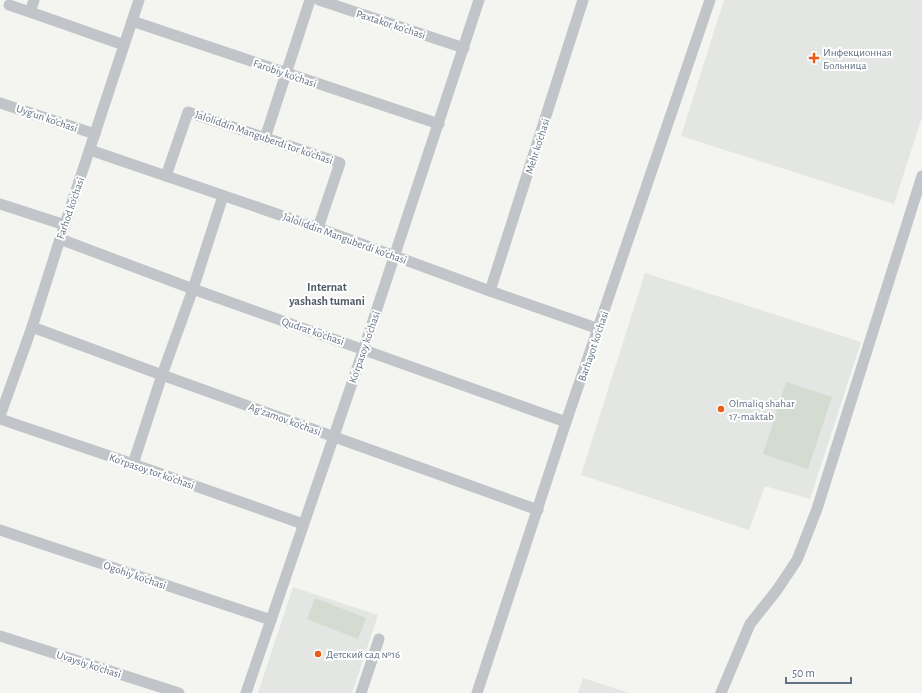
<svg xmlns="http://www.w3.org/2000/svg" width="922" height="693" font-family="'Alegreya Sans',sans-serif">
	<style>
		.built { fill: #e4e6e3 }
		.green { fill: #d4dbd1 }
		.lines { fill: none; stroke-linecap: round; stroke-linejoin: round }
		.minor { stroke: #c1c4c8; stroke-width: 11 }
		.poi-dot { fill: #ec5b18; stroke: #fff; stroke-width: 1.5 }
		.labels { text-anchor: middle; stroke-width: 4; stroke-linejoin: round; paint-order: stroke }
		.street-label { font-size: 11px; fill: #627183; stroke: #fff }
		.poi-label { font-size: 11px; fill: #627183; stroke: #fff; text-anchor: start }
		.neighbourhood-label { font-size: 12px; font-weight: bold; fill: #505b67; stroke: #fff }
	</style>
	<rect width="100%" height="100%" fill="#f4f4f0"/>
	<g class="built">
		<path d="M724,0h198v117l-28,87 -213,-68z"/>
		<path d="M645,273l216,69 -51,157 -45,-13 -16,44 -168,-55z"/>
		<path d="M293,587l85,28 -26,78h-94z"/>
		<path d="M583,678l46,15h-51z"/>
	</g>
	<g class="green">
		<path d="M786,382l46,15 -24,72 -45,-15z"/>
		<path d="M315,598l51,20 -8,21 -51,-20z"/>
	</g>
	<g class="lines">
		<g class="minor">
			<path d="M34,0l-4,12 94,33"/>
			<path d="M319,0l145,48"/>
			<path d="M9,5l21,7"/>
			<path d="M132,21l307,103"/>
			<path d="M0,103l95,31"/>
			<path d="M265,138l45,-138"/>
			<path d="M90,150l228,78 172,63 109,38"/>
			<path d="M166,176l22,-64 152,51 -22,65"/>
			<path d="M0,204l65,21"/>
			<path d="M60,239l133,50 373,133"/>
			<path d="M490,291l93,-291"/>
			<path d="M32,327l130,48 376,135"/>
			<path d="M0,416l32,-89 28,-88 79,-239"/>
			<path d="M0,419l133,45 170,60"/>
			<path d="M133,464l29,-89 31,-86 30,-93"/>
			<path d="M0,530l271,90"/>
			<path d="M0,636l179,57"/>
			<path d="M246,693l118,-345 115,-348"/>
			<path d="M361,693l18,-54"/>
			<path d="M477,693l89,-271 144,-422"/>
			<path d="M721,693l29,-69 27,-34 20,-30 20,-51 105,-333"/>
		</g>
	</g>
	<g class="poi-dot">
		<path d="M812 52h4v4h4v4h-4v4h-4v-4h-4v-4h4z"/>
		<circle cx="721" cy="409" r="4"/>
		<circle cx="318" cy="654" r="4"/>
	</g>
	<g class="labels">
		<g class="street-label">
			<text transform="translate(391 24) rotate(18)" y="4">Paxtakor ko'chasi</text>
			<text transform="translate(285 73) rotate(19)" y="4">Farobiy ko'chasi</text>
			<text transform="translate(47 118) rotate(19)" y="4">Uyg‘un ko'chasi</text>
			<text transform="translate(264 137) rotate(19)" y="4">Jaloliddin Manguberdi tor ko'chasi</text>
			<text transform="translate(537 146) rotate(-72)" y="4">Mehr ko'chasi</text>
			<text transform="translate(70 208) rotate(-71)" y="4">Farhod ko'chasi</text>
			<text transform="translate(345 238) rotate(20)" y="4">Jaloliddin Manguberdi ko'chasi</text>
			<text transform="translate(313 331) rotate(19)" y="4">Qudrat ko'chasi</text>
			<text transform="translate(593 346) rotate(-71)" y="4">Barhayot ko'chasi</text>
			<text transform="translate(364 347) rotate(-71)" y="4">Ko‘rpasoy ko'chasi</text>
			<text transform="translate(285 419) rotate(20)" y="4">Ag‘zamov ko'chasi</text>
			<text transform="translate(152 471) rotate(19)" y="4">Ko‘rpasoy tor ko'chasi</text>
			<text transform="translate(135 575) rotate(19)" y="4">Ogohiy ko'chasi</text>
			<text transform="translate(89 664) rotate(18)" y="4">Uvaysiy ko'chasi</text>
		</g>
		<g class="poi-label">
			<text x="823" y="56">Инфекционная<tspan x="823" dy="13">Больница</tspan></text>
			<text x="729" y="407">Olmaliq shahar<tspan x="729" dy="13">17-maktab</tspan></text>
			<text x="326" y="658">Детский сад №16</text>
		</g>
		<g class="neighbourhood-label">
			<text x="327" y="291">Internat<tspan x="327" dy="14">yashash tumani</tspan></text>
		</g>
	</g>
	<path d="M786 677v6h65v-6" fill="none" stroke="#627183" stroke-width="2"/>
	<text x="792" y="677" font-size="12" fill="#627183" stroke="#ffffff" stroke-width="3" paint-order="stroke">50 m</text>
</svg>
